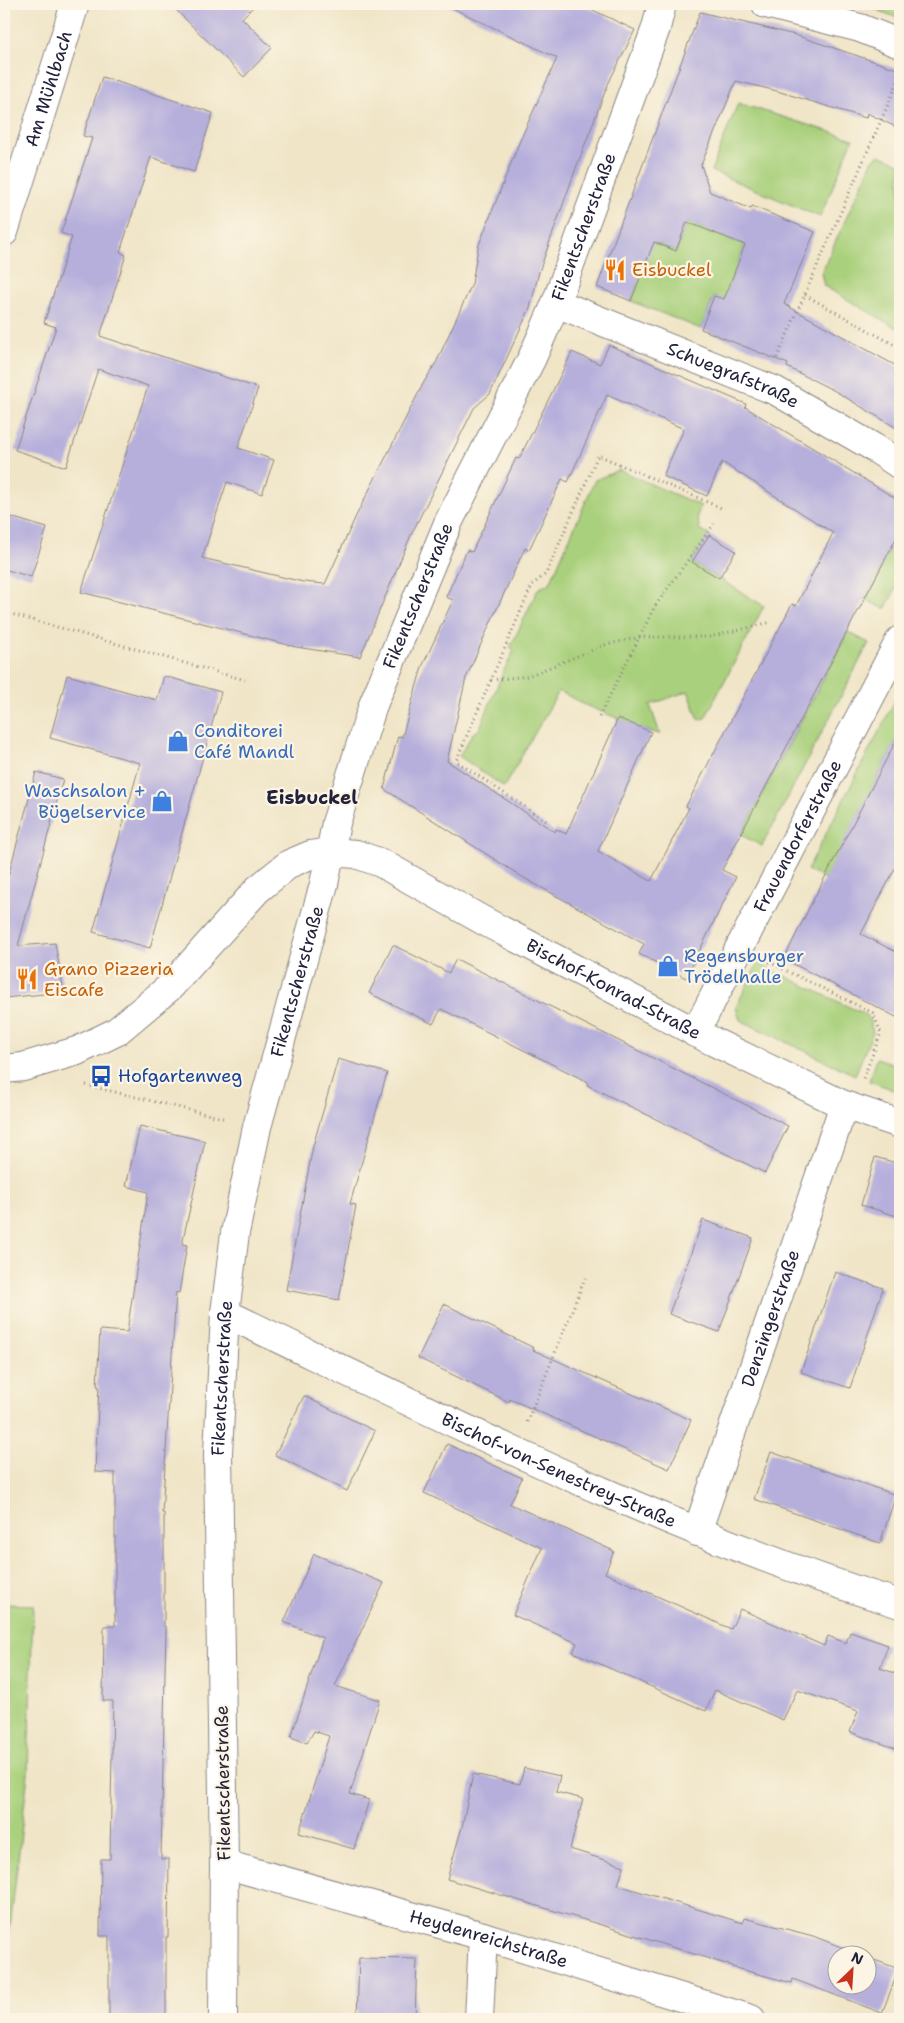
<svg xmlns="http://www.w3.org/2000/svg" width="904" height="2023" font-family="'Shantell Sans',sans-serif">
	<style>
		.green { fill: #a9d07b; stroke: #66795b }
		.building { fill: #b6afdc; fill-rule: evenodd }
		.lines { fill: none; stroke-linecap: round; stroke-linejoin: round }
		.street-casing { stroke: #898481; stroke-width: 30 }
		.path { stroke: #898481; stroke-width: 3; stroke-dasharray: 1 4; stroke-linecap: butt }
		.street { stroke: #fff; stroke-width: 28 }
		.labels { text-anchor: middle; stroke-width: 4.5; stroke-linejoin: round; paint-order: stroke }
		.street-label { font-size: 18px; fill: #22223b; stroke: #fcf5e5 }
		.food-label { font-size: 18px; fill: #c56008; stroke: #fcf5e5; text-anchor: start }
		.shop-label { font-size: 18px; fill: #366cbe; stroke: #fcf5e5; text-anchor: start }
		.transit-label { font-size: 18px; fill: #164399; stroke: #fcf5e5; text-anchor: start }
		.neighbourhood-label { font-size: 19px; font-weight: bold; fill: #22223b; stroke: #fcf5e5 }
	</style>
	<rect width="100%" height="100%" fill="#fcf5e5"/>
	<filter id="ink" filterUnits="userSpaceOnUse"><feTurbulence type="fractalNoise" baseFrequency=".02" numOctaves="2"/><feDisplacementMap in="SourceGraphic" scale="10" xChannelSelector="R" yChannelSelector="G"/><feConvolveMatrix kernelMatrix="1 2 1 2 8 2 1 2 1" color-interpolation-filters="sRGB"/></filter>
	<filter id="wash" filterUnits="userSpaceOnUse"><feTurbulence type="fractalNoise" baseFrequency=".0096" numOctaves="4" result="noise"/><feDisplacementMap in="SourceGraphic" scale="20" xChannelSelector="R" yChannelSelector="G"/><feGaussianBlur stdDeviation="1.12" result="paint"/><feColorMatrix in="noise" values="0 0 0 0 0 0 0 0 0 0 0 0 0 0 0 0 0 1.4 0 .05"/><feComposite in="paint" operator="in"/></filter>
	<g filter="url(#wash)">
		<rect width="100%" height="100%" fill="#f0e5c7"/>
		<g class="green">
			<path d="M875,5l25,5v9l-30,-12z"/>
			<path d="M738,103l115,36 -33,78 -109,-46z"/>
			<path d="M879,155l21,8v167l-76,-44 -3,-13 52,-113z"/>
			<path d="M687,222l58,23 -21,55 -10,-4 -13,33 -70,-28 6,-15 -14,-7 -3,-50 56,22z"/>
			<path d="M619,470l82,36 -4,10 3,14 9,5 -17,27 72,44 -59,112 -6,2 -11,-29 -38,14 10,29 -9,-2 -66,-27 -26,-14 -55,96 -45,-31 14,-23 6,-3 24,-58 11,-21 -4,-3 28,-59 12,-6 45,-103z"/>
			<path d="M900,531v50l-15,28 -21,-10z"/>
			<path d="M848,632l21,11 -107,203 -21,-11z"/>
			<path d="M900,691v42l-75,146 -18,-9z"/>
			<path d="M758,963l110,53 5,16 -18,43 -115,-55 -4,-13z"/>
			<path d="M877,1058l23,8v26l-31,-11z"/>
			<path d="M4,1604l29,1 -5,169 -24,205z"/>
		</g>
		<g id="blocks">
			<g class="building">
				<path d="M170,4h86l-14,14 30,30 -28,29z"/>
				<path d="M444,4h136l55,26 -27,54 -32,84 -37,104 -9,36 -40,86 -16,14 -63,127 -51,122 -64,-10 -215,-55 67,-206 -50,-17 -32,98 -51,-17 41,-123 -12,-4 28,-86 -11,-4 31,-95 -9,-2 19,-59 111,36 -19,59 -43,-15 -31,95 6,3 -26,81 158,52 -20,60 36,12 -12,34 -35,-12 -25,76 101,24 22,2 31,-68 68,-134 12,-19 36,-79 6,-37 41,-104 38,-85z"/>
				<path d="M700,12l95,23 105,35v59l-33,-16 -1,5 -89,-27 -41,-10 -35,84 9,27 41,17 1,-3 63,26 -31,72 116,64v62l-65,-39 -48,-24 1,-3 -87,-35 13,-33 10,3 21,-54 -58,-23 -11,29 -22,-9 -23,59 -34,-14z"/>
				<path d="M609,345l137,59 -1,3 155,94v30l-178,339 14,7 -50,101 -47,-24 5,-10 -120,-66 -140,-89 14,-53 4,1 20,-70 31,-67 -7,-3 21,-47 5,2 44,-94 3,1 53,-107 28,12zM607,395l77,34 -21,47 44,20 15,-34 111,71 -37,73 -4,-2 -106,202 3,2 -38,73 -53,-30 53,-119 -33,-14 -52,116 -10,-5 -1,3 -108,-71 19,-83 27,-61 32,-69 4,2 33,-71 6,3z"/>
				<path d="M4,515l43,13 -16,49 -27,-8z"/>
				<path d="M709,535l27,16 -17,27 -27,-16z"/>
				<path d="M67,675l90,25 7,-24 57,16 -71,256 -57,-16 47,-169 -90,-25z"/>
				<path d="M900,733v126l-39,75 39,20v65l-116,-60 25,-51z"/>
				<path d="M36,772l27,7 -45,167 37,-3 9,49 -60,6v-106z"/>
				<path d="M393,945l56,28 7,-14 332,167 -23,47 -178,-88 1,-3 -147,-73 -8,15 -64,-31z"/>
				<path d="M338,1059l49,14 -37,131 6,1 -17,95 -53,-10 27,-144z"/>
				<path d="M140,1126l65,15 -23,103 5,1 -8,48 -3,-1 -14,221h2v114h2l-5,232h8l-1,78h-2v82h-57v-83h-9l1,-77h9l3,-158h-10l1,-75h11v-153l-20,-1 4,-86h-2l3,-56 27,2 21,-140 -22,-6z"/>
				<path d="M875,1157l25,7v53l-39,-12z"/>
				<path d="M703,1220l50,18 -34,94 -50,-18z"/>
				<path d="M835,1272l48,16 -33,100 -49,-16z"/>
				<path d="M444,1304l90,44 -1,2 158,70 -22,49 -159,-70 -1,3 -91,-44z"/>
				<path d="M304,1396l71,35 -28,60 -72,-36z"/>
				<path d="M447,1444l75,34 -12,26 104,47 -9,22 126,56 9,-20 84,37 4,-10 18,7 4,-11 38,13 -8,23 20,7v75l-50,-18 8,-21 -61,-21 -14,30 -68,-30 -9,21 -133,-59 4,-9 -64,-28 29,-67 -118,-55z"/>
				<path d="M771,1452l125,43 -16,48 -126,-44z"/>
				<path d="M314,1554l70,29 -49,103 45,14 -30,94 19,6 -15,49 -55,-16 30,-97 -15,-5 -7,12 -16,-6 32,-99 -39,-16z"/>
				<path d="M524,1768l36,8 -4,16 27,7 -13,50 54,17 -6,19 125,38 1,-5 69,18 51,20h-28v30h30v-29l33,12 -17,44 -89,-34 -1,4 -60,-16v-1l-127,-40 -158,-47 15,-52 11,-53 47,10z"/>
				<path d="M359,1958l58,1 -2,60h-58z"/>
			</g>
		</g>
	</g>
	<g filter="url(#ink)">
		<use href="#blocks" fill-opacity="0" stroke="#898481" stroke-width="1"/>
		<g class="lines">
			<g class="street-casing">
				<g id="street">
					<path d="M766,4l94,24 40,16"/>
					<path id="s1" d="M4,232l71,-228"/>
					<path id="s2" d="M556,303l220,88 97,56 27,18"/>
					<path id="s3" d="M695,1033l205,-393"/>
					<path id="s4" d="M4,1069l19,-2 54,-16 39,-19 55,-46 87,-97 31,-25 21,-9 20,-3 26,2 25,9 103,58 230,121 130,63 56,19"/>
					<path id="s5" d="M225,1313c221,106 441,219 675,291"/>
					<path id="s6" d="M697,1532l147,-427"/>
					<path id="s7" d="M224,1864l259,72 268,83"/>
					<path id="s8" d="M223,2019l1,-155 -6,-411 7,-140 10,-80 22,-106 67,-243 12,-61 37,-118 75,-182 84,-165 24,-55 100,-275 6,-24"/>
					<path d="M479,2019l4,-83"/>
				</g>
			</g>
			<g class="path">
				<path d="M805,295l95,53"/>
				<path d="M777,358l123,-281"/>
				<path d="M4,612l241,68"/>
				<path d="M491,680l37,-4 77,-31 35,-8h69l63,-15"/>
				<path d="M599,717l56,-111 59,-82"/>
				<path d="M546,821l-90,-60 76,-176 14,-11 52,-119 123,53"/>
				<path d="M769,962l104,51 8,20 -18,46"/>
				<path d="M86,1085l141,34"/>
				<path d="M527,1422l59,-146"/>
			</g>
			<use href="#street" class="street"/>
		</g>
	</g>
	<defs>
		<g id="restaurant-bare" transform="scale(1.725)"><path d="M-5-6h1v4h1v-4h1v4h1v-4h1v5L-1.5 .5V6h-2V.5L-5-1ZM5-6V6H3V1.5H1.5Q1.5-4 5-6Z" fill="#e8710a" stroke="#fcf5e5" stroke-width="2.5" paint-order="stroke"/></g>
		<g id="shop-bare" transform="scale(1.725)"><path d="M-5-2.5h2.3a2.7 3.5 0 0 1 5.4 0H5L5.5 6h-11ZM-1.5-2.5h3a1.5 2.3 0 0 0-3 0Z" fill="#3f7fe0" stroke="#fcf5e5" stroke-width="2.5" paint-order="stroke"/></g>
		<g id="bus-bare" transform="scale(1.725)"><path d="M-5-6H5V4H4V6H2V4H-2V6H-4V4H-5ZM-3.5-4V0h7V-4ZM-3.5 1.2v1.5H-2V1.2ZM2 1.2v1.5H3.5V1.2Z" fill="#1a4fb4" stroke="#fcf5e5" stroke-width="2.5" paint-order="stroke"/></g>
	</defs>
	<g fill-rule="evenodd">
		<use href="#restaurant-bare" x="615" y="270"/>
		<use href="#shop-bare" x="178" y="741"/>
		<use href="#shop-bare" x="162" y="801"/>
		<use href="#shop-bare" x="668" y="966"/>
		<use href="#restaurant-bare" x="27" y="979"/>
		<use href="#bus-bare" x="101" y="1076"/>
	</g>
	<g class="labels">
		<g class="street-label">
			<text dy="6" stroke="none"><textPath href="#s1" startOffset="150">Am Mühlbach</textPath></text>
			<text dy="6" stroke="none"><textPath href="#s8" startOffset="1856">Fikentscherstraße</textPath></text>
			<text dy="6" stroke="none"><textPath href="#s2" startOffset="191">Schuegrafstraße</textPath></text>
			<text dy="6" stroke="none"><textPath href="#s8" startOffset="1451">Fikentscherstraße</textPath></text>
			<text dy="6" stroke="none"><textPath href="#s3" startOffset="222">Frauendorferstraße</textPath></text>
			<text dy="6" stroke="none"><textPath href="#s8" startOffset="1046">Fikentscherstraße</textPath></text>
			<text dy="6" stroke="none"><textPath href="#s4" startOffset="721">Bischof-Konrad-Straße</textPath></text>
			<text dy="6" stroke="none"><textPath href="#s6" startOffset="226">Denzingerstraße</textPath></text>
			<text dy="6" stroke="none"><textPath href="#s8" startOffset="641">Fikentscherstraße</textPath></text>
			<text dy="6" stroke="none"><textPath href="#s5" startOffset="369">Bischof-von-Senestrey-Straße</textPath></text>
			<text transform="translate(223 1783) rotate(-91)" y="6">Fikentscherstraße</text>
			<text dy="6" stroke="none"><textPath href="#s7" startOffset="275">Heydenreichstraße</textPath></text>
		</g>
		<g class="food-label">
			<text x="632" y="276">Eisbuckel</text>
			<text x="44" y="975">Grano Pizzeria<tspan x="44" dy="21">Eiscafe</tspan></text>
		</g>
		<g class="shop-label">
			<text x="194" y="737">Conditorei<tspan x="194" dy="21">Café Mandl</tspan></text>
			<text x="146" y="797" text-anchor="end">Waschsalon +<tspan x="146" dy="21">Bügelservice</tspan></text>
			<text x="684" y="962">Regensburger<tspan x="684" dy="21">Trödelhalle</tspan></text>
		</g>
		<g class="transit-label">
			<text x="118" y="1082">Hofgartenweg</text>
		</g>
		<g class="neighbourhood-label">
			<text x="312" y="804">Eisbuckel</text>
		</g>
	</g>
	<rect width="904" height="2023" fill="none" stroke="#fcf5e5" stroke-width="20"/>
	<g transform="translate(852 1970) rotate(25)"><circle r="24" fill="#fcf5e5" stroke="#a5a1a1"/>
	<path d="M0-4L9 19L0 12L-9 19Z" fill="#c8321e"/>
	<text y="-8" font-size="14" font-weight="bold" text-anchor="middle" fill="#22223b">N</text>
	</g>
</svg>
